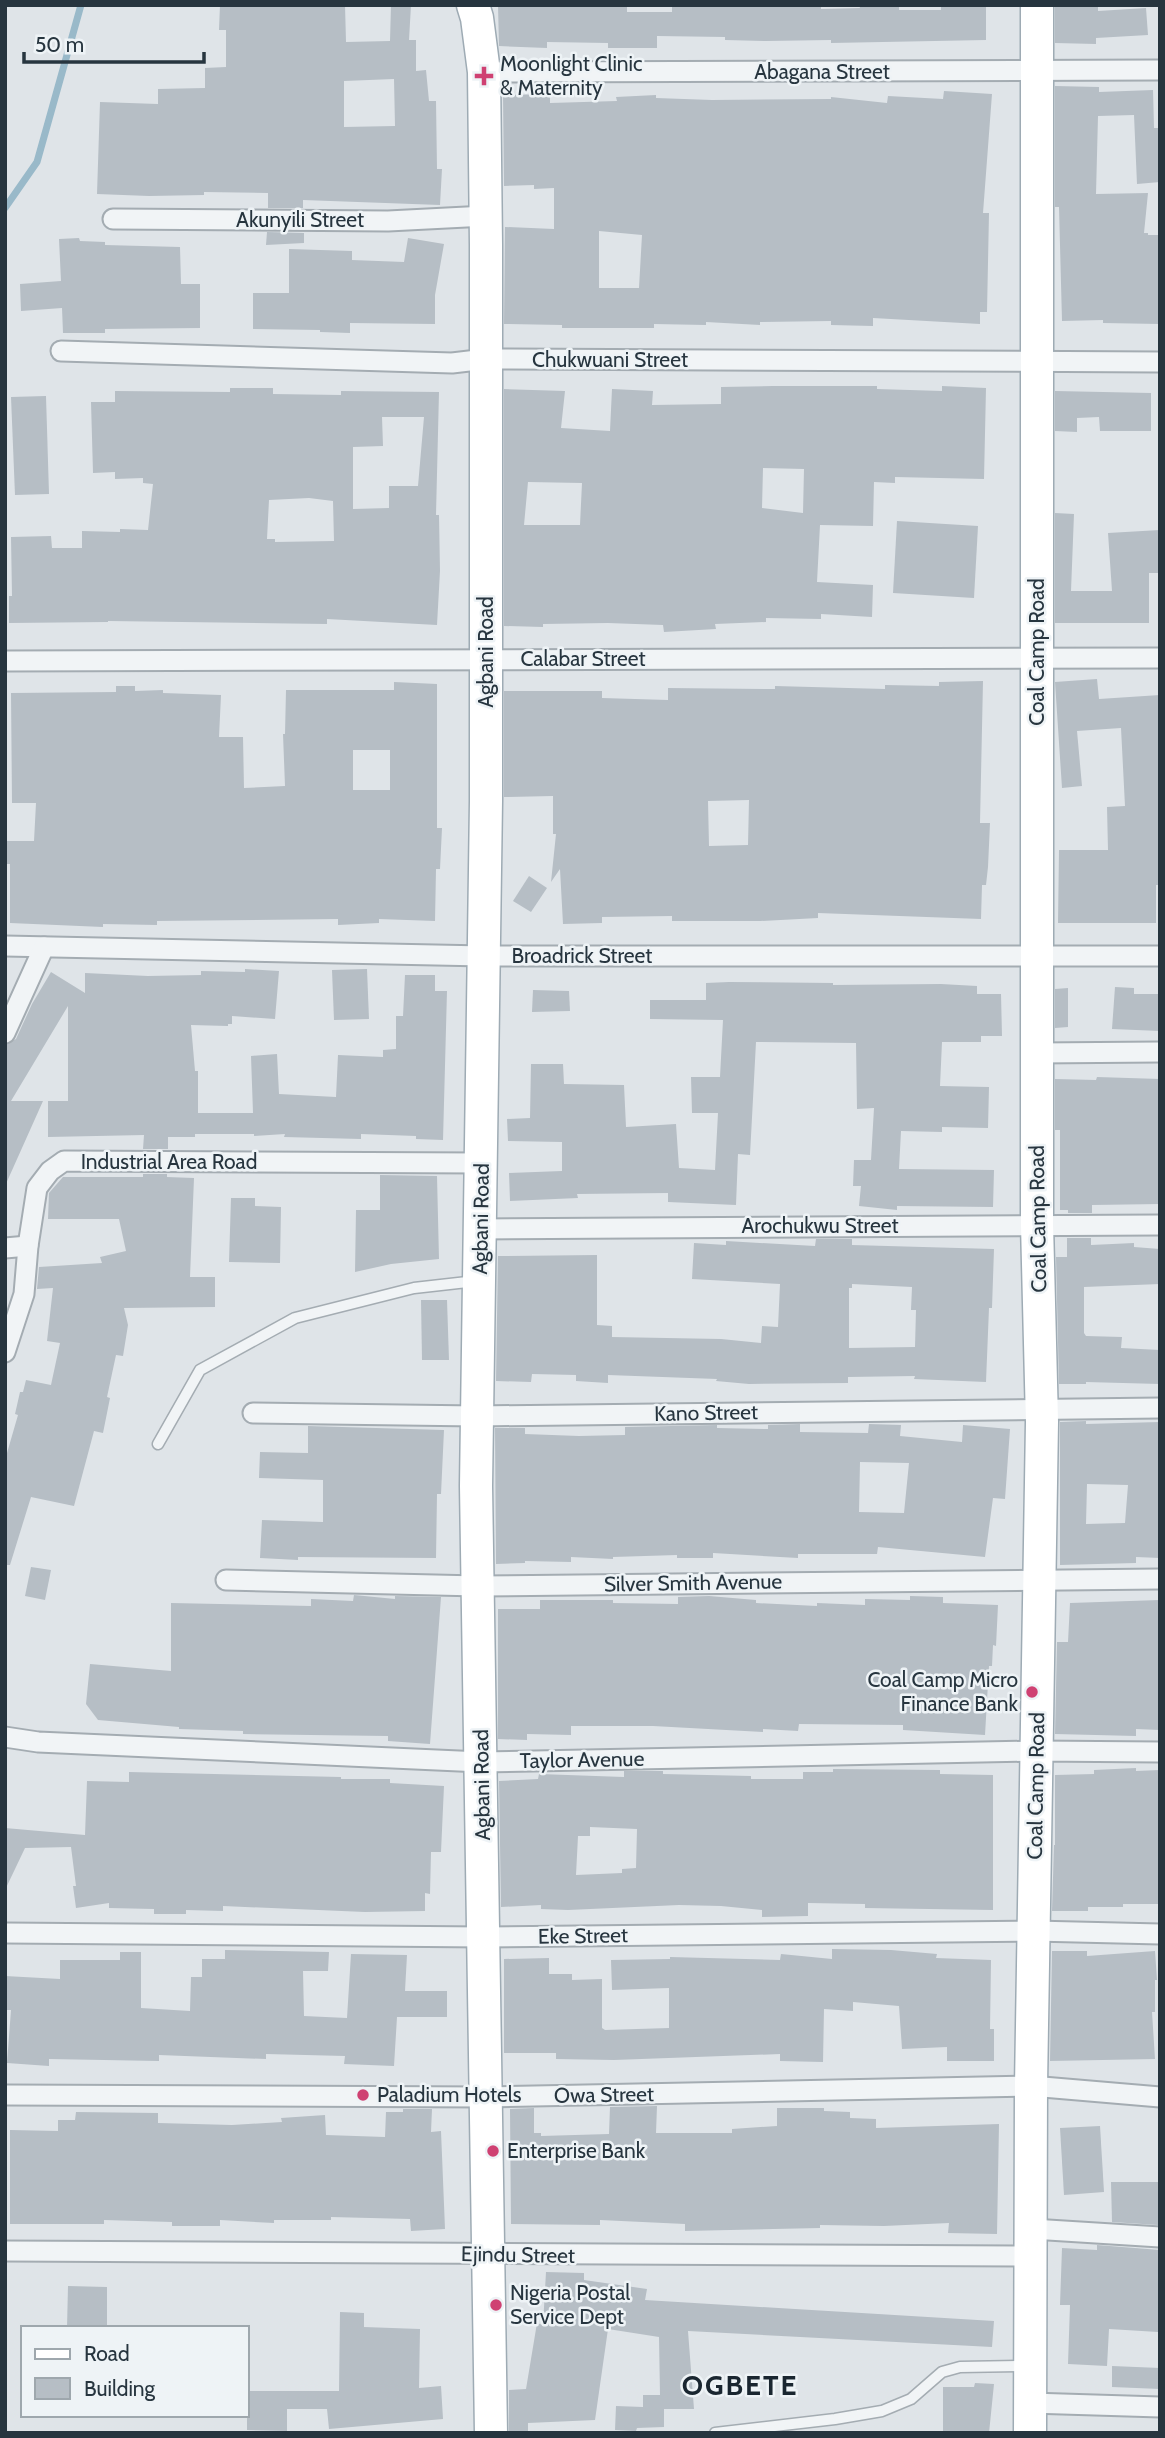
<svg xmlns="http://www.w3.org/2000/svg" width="1165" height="2438" font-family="Cabin,sans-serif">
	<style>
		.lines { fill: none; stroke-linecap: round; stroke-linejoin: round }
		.stream { stroke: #99b9c9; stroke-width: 7 }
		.building { fill: #b6bec5; fill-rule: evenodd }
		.lane-casing { stroke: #a4acb2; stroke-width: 13 }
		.street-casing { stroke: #a4acb2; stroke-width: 23 }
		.primary-casing { stroke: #9eabb4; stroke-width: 35 }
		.lane { stroke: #f1f4f6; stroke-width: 10 }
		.street { stroke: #f1f4f6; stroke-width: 19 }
		.primary { stroke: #fff; stroke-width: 32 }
		.poi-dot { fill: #cf4172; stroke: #eef3f6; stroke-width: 2.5 }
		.labels { text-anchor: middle; stroke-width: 5; stroke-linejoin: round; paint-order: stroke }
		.poi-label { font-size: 21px; fill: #27353f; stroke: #eef3f6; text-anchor: start }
		.street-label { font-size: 21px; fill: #27353f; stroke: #eef3f6 }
		.district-label { font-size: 28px; font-weight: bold; letter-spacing: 2px; fill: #1a2630; stroke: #eef3f6 }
	</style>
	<rect width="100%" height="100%" fill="#dfe4e8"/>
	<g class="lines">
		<path class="stream" d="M5,208l32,-46 44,-157"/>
	</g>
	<g class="building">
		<path d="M220,5h125l1,37 44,-1 1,-36h20l-2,35h7v31l10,-1 3,31h7l1,68h5l-2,36 -137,-5v8h-35v-15l-64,-1v3l-55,1 -52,-2 3,-92 58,2v-15l47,-1v-20l21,-1v-37h-7zM394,79l1,47 -51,1v-46z"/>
		<path d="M498,5h129v7h45v-7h149v4l39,-1 -1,-3h40v5h42v-5h45v35l-155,3v-3l-65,1 -41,-1v-3l-68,-1v12h-49v-5l-61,-1v6l-48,-2z"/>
		<path d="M1055,5h43v6l48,-3 2,27 -52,3v6l-41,-1z"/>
		<path d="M1055,86l44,1v5l54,-2 1,38h6v54l-23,2 -3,-69 -36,1 -2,78 52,-1 -4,40h4v2h12v89l-57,-1v-3l-41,1 -3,-114h-4z"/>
		<path d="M944,91l48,3 -9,119h6l-2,99h-7v12l-107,-6v8l-42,-1v-4l-71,1v3l-54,-3v3l-52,-1v4h-92v-3l-58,-1 1,-97 49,2v-41l-20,1v-4l-30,1 -1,-91 47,-1v9l67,-2 -1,-4 40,-2v3l56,2 119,-1v-2l56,6 1,-7 55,3zM599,231l43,4 -3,53h-40z"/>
		<path d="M267,232l37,1v10l-38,2z"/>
		<path d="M79,238l1,3 25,1v3l75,2 1,37h19v44l-95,1v4h-42l-1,-25 -41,3 -1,-27 41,-3 -2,-42z"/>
		<path d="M408,238l36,6 -9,51v29l-85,-1v10l-30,-1v-2l-67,-1v-36h36v-44l63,2v9l52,2z"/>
		<path d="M773,386h104v3l65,2v-5l44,2 -2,91 -89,-2v6l-21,-1 -1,44 -53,-1 -3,57 56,3 -1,32 -51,-3v5l-55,-1v4l-51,2 1,5 -52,3 -1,-7 -55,-2 -65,1v3l-39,-1v-237l61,2 -4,37 49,3 2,-42 41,2 -1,14 69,-1v-17zM763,468l41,1 -1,44 -41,-5zM528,482l54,1 -2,42h-56z"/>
		<path d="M230,388h43v6l68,1v-4l98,1 -3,123h3l1,56 -3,54 -110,-6v5l-219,-3v1l-99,1v-27h3l-1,-59 40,-1 1,12h30v-17l38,1v-3l28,1 5,-46 -10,-1v-5l-28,1v-7l-22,1 -2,-71h24v-11l115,1zM382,417h42l-6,69h-29v22l-36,1v-62l30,-1zM309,498l24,3 1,40 -59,1v-3h-8l2,-39z"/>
		<path d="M1055,391l96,2v38h-51l-1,-14 -22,1v14l-22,-1z"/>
		<path d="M46,396l3,98 -34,1 -4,-98z"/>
		<path d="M1055,513l19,1 -3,77h41l-4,-58 52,-3v43h-11v50h-94z"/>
		<path d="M897,521l81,5 -4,72 -81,-5z"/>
		<path d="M1097,679l2,20 61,-4v190h-4v38h-98l1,-73h49l-1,-43 18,-1 -4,-78 -44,3 5,55 -20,2 -7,-106z"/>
		<path d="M983,681l-3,142h10l-2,44 -2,18h-4l-1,34 -163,-6v5l-58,3h-88v-5l-70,1v6l-39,1 -3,-55 -9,13 5,-48h-3v-38l-49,1v-106h98v7l66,2v-12l107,1v-3l110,3v-4l54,1v-4zM749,800l-1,45 -39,1 -1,-45z"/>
		<path d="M394,682l43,2v144h5l-2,41h-4l-1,52 -56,-2v4l-41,2v-6l-181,2v4l-54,-1v3l-93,-4v-59h-3v-23h27l2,-38h-24l-1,-110 105,-1v-6h19v5l28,-1v3l58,2 -2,42h24l1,51 41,-2 -2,-52h2l1,-44h108zM353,750h37v40h-37z"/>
		<path d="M529,876l18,12 -16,24 -18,-11z"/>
		<path d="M245,969l34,2 -4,48 -43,-3v8h-4v2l-37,-1 4,46h3v42h55l-2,-57 26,-2 2,40 57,3 2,-42 45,2v-7l13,-1v-33h7l2,-41h30v16h12l-4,149 -27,-1v-3l-55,-2v5l-77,-2 1,-3 -31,2v-2h-59v3h-27v12h-25l1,-14 -96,2v-36h20v-95l-57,95h32l-38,85v-141l11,-6 16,-35 19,-32 34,21v-20l63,3 53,-1v-4l44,1z"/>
		<path d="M367,969l2,50 -35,1 -2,-50z"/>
		<path d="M729,982l104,1v2l108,-1 36,2v8h24l1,42h-21v6h-39l-2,44 49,1 -1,41 -46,-1v5l-41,-1 -2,38 95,1 -1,37 -96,-1v4l-38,-4 2,-20h-8l1,-26h17l3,-52 -17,1 -1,-66 -100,-1 -6,113 -12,-1 -2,51 -68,-3v-9l-91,1 1,4 -68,3 -1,-28 53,-2v-29l-54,-1 -1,-22 23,-1 1,-54h32l1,20 60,1 2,42 50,-3 3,44 36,2 3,-57h-26l-1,-36h29l3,-57 -73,-1v-19h56v-17z"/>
		<path d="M1115,987l19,1v6h26v37l-48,-2z"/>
		<path d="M1068,988v39l-13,1v-39z"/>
		<path d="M533,990l36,1 1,20 -38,1z"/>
		<path d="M1097,1077l63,2v125l-68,1v8h-24v-3h-8v-80h-5v-51l41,1z"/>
		<path d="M143,1174h24v3l27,1 -4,99h25v30l-91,1 4,17 -5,31 -7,-1 -9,42 3,1 -7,35 -9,-2 -20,75 -43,-9 -21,68h-5v-105l13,-45 -3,-1 5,-22h3l3,-12 25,5 9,-42 -13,-2 6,-53 -16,1 2,-22 63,-4 -2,-6 26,-6 -7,-32h-71l1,-26 14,-16h80z"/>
		<path d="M380,1175l57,1 2,83 -48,5 -36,8 1,-62h24z"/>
		<path d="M231,1198h24v8l26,1 -1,56 -51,-1z"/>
		<path d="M1067,1238h24v7l43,-2v4l26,2v35l-76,3v46l2,3 36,1 -1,11 39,2v34l-74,-2v2h-27l-3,-127h11z"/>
		<path d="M816,1239h36v6l142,4 -2,59h-3l-3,74 -72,-3 1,-3 -67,1v6l-99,1 -33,-3 1,-2 -109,-4v8l-32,-2v-6l-44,-1 -1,8 -35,-1 2,-125 99,-1v70l15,1v11l109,2 40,4 1,-17 16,1 2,-43 -88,-5 2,-36 32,2v-4l89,5zM852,1284l60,3 -1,23h5l-1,37 -66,1v-60h3z"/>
		<path d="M421,1300h26l2,60h-27z"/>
		<path d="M1086,1421v3l74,-2v136l-24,-1v6l-76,2v-143zM1087,1484l41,1 -3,38 -39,1z"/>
		<path d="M800,1424v8l68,1 1,-9 32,1 -1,11 62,6 1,-17 47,4 -5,70 -12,-1 -8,59 -107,-10 -1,7h-79v4l-85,-5v5h-36v-3l-64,2v2l-42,-2v5l-46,-1v2l-29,1 -1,-136h30v6l54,2 46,-1v-8l92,-2v3l51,1v-4zM860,1462l49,1 -5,50 -45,-1z"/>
		<path d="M308,1426l136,4 -3,64h-4l-1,64 -138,-1v3l-38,-2 2,-38 61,2v-42l-64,-2 1,-26 48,1z"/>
		<path d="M31,1567l20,3 -6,30 -20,-4z"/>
		<path d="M354,1595l41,4v-3l46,1 -11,147 -42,-3v-5l-145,-2v-3l-64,-2v-2l-81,-7 -12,-16 4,-40 81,7v-68l140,3v-7l42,2z"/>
		<path d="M709,1596l47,4v3l61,3v-3l48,2v-6l45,1v-4l33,1v6l55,2 -2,41 -3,-1 -1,21h-3l-4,69 -82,-5v-5l-104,-1 -1,7 -35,-2v3l-110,-6h-82v9l-44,-1v6l-29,-1v-130h42v-9h73v3l65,1v-7z"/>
		<path d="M1160,1600v130l-24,-1v7l-81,-2 2,-92h11l2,-39z"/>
		<path d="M1136,1768v3l24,-1v134h-37v3h-35v4h-36l2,-66h1v-70l39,-1v-4z"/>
		<path d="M833,1769l107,1v4l53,1v135l-128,-2v-4l-57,-1v13l-46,1v-7l-41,-4 -42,-1 -111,5 -27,-1v-4l-40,2 -2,-126 39,-2 1,-5 85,3v-6h39v3l88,2v3h52v-7h30zM590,1827l47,2 -1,39 -14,1v4l-46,2 2,-39h12z"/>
		<path d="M129,1772l212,5v2h49v4l54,3 -3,66h-10l-1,42 -5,-1v18l-60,1 -142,-6v5l-37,-1v4h-32v-5l-45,-1v-5l-33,5 -3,-22h3l-5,-39 -46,1 -20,42v-62l80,7 2,-54 42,1z"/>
		<path d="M832,1949l59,1 46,4 -1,4 55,2 -1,69h4v32h-47v-14l-45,2 -3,-43 -46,-4v9l-29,-2 -1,53 -43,-1v-7l-166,6 -58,-1v-6h-52v-94l45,-1v16h23v6l30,-1v49l3,2 64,-2v-40l-57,2 -1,-30 59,-1v-2l110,3 1,-6 51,5z"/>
		<path d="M225,1950l104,2 -1,19h-25l1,45 43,2 4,-64 56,1 -2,36h42v26h-50l-3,49 -50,-2 1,-8 -79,-2v5l-107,-4v6l-110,-2v7l-42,-3 4,-53h-6v-34l55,3v-19h60v-8h21v56l49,3 1,-34h11v-18h23z"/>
		<path d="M1052,1951h35v5l68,-5 2,29h-2v32h-3l3,47 -105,2z"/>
		<path d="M657,2106l-1,27h76v-4l45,-3v-18h47v3l26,1v6l26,1v9l123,-4 -2,110 -49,-1 1,-10 -65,3 -64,-1v3l-135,3v-7l-85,-4v5l-89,-1 -1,-115 24,-1v25h7v3l68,-2 1,-27z"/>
		<path d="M403,2109h29l-1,23 10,-1 4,98 -34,2 -1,-12 -79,-2v3h-57v3l-54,-3v6h-48v-4l-68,-2v4h-94v-94l48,1v-11h17l1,-8 82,1v10l74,2 50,-3 -1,-4 44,-3 1,20 59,2 1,-25h17z"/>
		<path d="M1100,2126l4,66 -40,3 -4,-67z"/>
		<path d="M1111,2182h47v43l-46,-3z"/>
		<path d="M1097,2245l63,5 -2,82 -49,-3 -2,37 -39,-2 2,-59h-10l2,-57 35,2z"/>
		<path d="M546,2272l38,1v7l63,9 -2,11 349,21 -2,26 -304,-16 6,78h-30v18l-27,1 -1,3 -21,-1 1,-24 27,1v-12h17l-1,-58 -51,-8 -13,91 -67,3v10h-19v-43l17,-1 11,-66 6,2z"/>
		<path d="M68,2286l39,1v41h-40z"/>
		<path d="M340,2312l24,1v14l56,2 -1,59 22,-2 2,33 -114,10 -2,-20h-40v22l-40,-1v-39h92z"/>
		<path d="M1112,2366l48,2v21l-48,-2z"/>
		<path d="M975,2383l19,1 -5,49h-46v-46h31z"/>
	</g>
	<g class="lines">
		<g class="lane-casing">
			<g id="lane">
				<path d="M158,1444l42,-74 95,-52 119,-30 62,-7"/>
				<path d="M715,2433l120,-14 47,-8 29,-12 31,-27 18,-5 66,-1"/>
			</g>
		</g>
		<g class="street-casing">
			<g id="street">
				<path d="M484,72l676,-2"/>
				<path d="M113,219l275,2 98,-5"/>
				<path d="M61,351l391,12 34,-4 674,3"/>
				<path d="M5,661l1155,-3"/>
				<path d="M5,946l479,10h676"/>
				<path d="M5,1033l39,-86"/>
				<path d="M1037,1053l123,-1"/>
				<path d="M480,1229l680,-4"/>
				<path d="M5,1248l23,-2"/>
				<path d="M5,1352l19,-58 4,-48 9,-58 13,-17 14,-10 417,2"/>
				<path d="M253,1413l224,3 683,-8"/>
				<path d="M226,1580l252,6 682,-7"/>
				<path d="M5,1737l33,5 443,20 554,-11 125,1"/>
				<path d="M5,1933l479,4 550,-6 126,3"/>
				<path d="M5,2095l482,2 544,-11 129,11"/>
				<path d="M1032,2229l128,8"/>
				<path d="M5,2251c342,1 684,5 1027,5"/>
				<path d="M1030,2403l130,4"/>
			</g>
		</g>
		<g class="primary-casing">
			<g id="primary">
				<path d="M473,5l4,13 7,54 2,173v556l-10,685 15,947"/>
				<path d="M1030,2433l1,-347 11,-664 -5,-198v-1219"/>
			</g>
		</g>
		<use href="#lane" class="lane"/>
		<use href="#street" class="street"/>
		<use href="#primary" class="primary"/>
	</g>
	<g class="poi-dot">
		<path d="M480.5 65.5h7v7h7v7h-7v7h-7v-7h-7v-7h7z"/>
		<circle cx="1032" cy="1692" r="7"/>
		<circle cx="363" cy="2095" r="7"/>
		<circle cx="493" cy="2151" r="7"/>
		<circle cx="496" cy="2305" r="7"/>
	</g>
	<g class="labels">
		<g class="poi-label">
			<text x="500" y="71">Moonlight Clinic<tspan x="500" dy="24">&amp; Maternity</tspan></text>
			<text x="1018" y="1687" text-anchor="end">Coal Camp Micro<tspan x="1018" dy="24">Finance Bank</tspan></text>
			<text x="377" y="2102">Paladium Hotels</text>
			<text x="507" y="2158">Enterprise Bank</text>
			<text x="510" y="2300">Nigeria Postal<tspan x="510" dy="24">Service Dept</tspan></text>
		</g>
		<g class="street-label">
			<text x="822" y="79">Abagana Street</text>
			<text x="300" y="227">Akunyili Street</text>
			<text x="610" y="367">Chukwuani Street</text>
			<text transform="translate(486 652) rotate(-90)" y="7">Agbani Road</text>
			<text transform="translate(1037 652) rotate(-90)" y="7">Coal Camp Road</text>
			<text x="583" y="666">Calabar Street</text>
			<text x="582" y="963">Broadrick Street</text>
			<text x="169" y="1169">Industrial Area Road</text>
			<text transform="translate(481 1219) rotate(-89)" y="7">Agbani Road</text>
			<text transform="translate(1038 1219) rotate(-91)" y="7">Coal Camp Road</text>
			<text x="820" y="1233">Arochukwu Street</text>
			<text transform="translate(706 1413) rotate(-1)" y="7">Kano Street</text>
			<text transform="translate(693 1583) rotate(-1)" y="7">Silver Smith Avenue</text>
			<text transform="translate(582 1760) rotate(-1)" y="7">Taylor Avenue</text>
			<text transform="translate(482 1785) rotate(-91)" y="7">Agbani Road</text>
			<text transform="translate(1036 1786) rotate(-89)" y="7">Coal Camp Road</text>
			<text transform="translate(583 1936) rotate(-1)" y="7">Eke Street</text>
			<text transform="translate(604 2095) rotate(-1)" y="7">Owa Street</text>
			<text transform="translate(518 2255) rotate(1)" y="7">Ejindu Street</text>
		</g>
		<g class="district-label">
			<text x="740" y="2395">OGBETE</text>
		</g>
	</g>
	<rect width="1165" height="2438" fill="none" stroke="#27353f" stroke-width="14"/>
	<rect x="21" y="2326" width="228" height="91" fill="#eef3f6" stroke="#9ea7ad" stroke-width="2"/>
	<rect x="35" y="2349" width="35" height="10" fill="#ffffff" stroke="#9ea7ad" stroke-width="2"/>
	<text x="84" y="2361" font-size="21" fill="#27353f">Road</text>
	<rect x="35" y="2378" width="35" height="21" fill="#b6bec5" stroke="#9ea7ad" stroke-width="2"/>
	<text x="84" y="2396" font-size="21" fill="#27353f">Building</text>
	<path d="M24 52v10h180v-10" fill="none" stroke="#27353f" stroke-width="3.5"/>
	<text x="35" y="52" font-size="21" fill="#27353f" stroke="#eef3f6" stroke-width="5" paint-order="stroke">50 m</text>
</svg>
